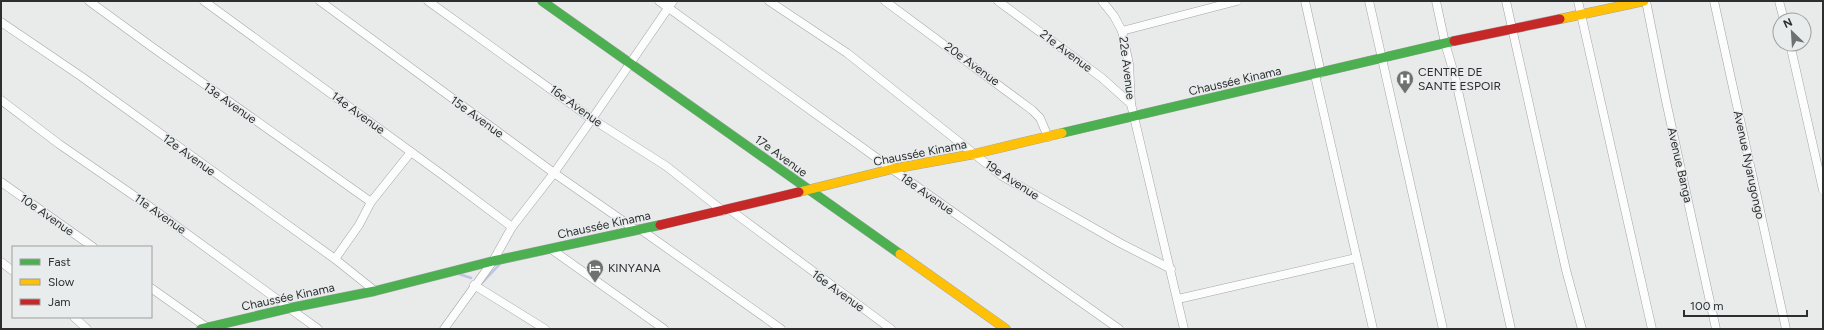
<svg xmlns="http://www.w3.org/2000/svg" width="1824" height="330" font-family="Figtree,sans-serif">
	<style>
		.lines { fill: none; stroke-linecap: round; stroke-linejoin: round }
		.stream { stroke: #c0c4e3; stroke-width: 2.5 }
		.street-casing { stroke: #a3a4a5; stroke-width: 9 }
		.fast-casing { stroke: #a3a4a5; stroke-width: 10 }
		.slow-casing { stroke: #a3a4a5; stroke-width: 10 }
		.jam-casing { stroke: #a3a4a5; stroke-width: 10 }
		.street { stroke: #fcfcfc; stroke-width: 8 }
		.fast { stroke: #4caf50; stroke-width: 9 }
		.slow { stroke: #ffc107; stroke-width: 9 }
		.jam { stroke: #c62828; stroke-width: 9 }
		.labels { text-anchor: middle; stroke-width: 3; stroke-linejoin: round; paint-order: stroke }
		.street-label { font-size: 12px; fill: #2d2f2f; stroke: #e8ecec }
		.poi-label { font-size: 12px; fill: #2d2f2f; stroke: #e8ecec; text-anchor: start }
	</style>
	<rect width="100%" height="100%" fill="#e9ebeb"/>
	<g class="lines">
		<g class="stream">
			<path d="M459,274l12,4"/>
			<path d="M481,284l19,-20"/>
		</g>
		<g class="street-casing">
			<g id="street">
				<path d="M89,1l63,46 219,155"/>
				<path d="M204,1l240,175 68,51"/>
				<path d="M320,1l234,172 82,57"/>
				<path d="M428,1l164,118 74,47 57,45"/>
				<path d="M659,1l233,168 227,160"/>
				<path d="M769,1l78,52 155,123 118,67 51,26"/>
				<path d="M885,1l147,109 8,8 8,19"/>
				<path d="M998,1l104,77 29,26"/>
				<path d="M1102,1l12,15 8,15 7,33 2,40 53,225"/>
				<path d="M1305,1l16,72"/>
				<path d="M1369,1l74,328"/>
				<path d="M1436,1l9,42 10,34 56,252"/>
				<path d="M1506,1l60,269 16,59"/>
				<path d="M1578,1l74,328"/>
				<path d="M1646,1l20,100 50,228"/>
				<path d="M1714,1l72,328"/>
				<path d="M1779,1l5,19"/>
				<path d="M1,22l81,55 253,182 40,32"/>
				<path d="M1122,31l115,-30"/>
				<path d="M1790,44l33,146"/>
				<path d="M1315,75l58,254"/>
				<path d="M1,100l58,44 87,60 172,125"/>
				<path d="M1,182l92,65"/>
				<path d="M729,209l162,120"/>
				<path d="M640,229l141,100"/>
				<path d="M551,249l113,80"/>
				<path d="M335,259l24,-34 12,-23 40,-50"/>
				<path d="M1,262l12,9"/>
				<path d="M474,285l71,44"/>
				<path d="M151,288l58,41"/>
				<path d="M1178,299l178,-41"/>
				<path d="M74,317l13,12"/>
				<path d="M444,329l49,-68 19,-34 42,-54 38,-54 81,-118"/>
			</g>
		</g>
		<g class="fast-casing">
			<g id="fast">
				<path d="M542,1l358,253"/>
				<path d="M1062,133l392,-92"/>
				<path d="M201,329l89,-21 85,-17 118,-30 167,-36"/>
			</g>
		</g>
		<g class="slow-casing">
			<g id="slow">
				<path d="M1560,19l84,-18"/>
				<path d="M799,192l93,-23 82,-15 88,-21"/>
				<path d="M900,254l106,75"/>
			</g>
		</g>
		<g class="jam-casing">
			<g id="jam">
				<path d="M1454,41l106,-22"/>
				<path d="M660,225l139,-33"/>
			</g>
		</g>
		<use href="#street" class="street"/>
		<use href="#fast" class="fast"/>
		<use href="#slow" class="slow"/>
		<use href="#jam" class="jam"/>
	</g>
	<defs>
		<g id="hospital-pin" transform="scale(0.9)"><path d="M0 17L-7.5 6A9.5 9.5 0 1 1 7.5 6Z" fill="#6f7171" stroke="#e8ecec"/><path d="M-5-5h3v3.5h4V-5h3V5h-3V1.5h-4V5h-3Z" fill="#fff"/></g>
		<g id="hotel-pin" transform="scale(0.9)"><path d="M0 17L-7.5 6A9.5 9.5 0 1 1 7.5 6Z" fill="#6f7171" stroke="#e8ecec"/><path d="M-6-4.5h1.5V1H6V5H4.5V3h-9V5H-6ZM-4 0a1.8 1.8 0 1 1 3.6 0ZM.5 0V-2.5h3Q6-2.5 6 0Z" fill="#fff"/></g>
	</defs>
	<g fill-rule="evenodd">
		<use href="#hospital-pin" x="1405" y="79"/>
		<use href="#hotel-pin" x="595" y="268"/>
	</g>
	<g class="labels">
		<g class="street-label">
			<text transform="translate(1066 51) rotate(37)" y="4">21e Avenue</text>
			<text transform="translate(972 64) rotate(36)" y="4">20e Avenue</text>
			<text transform="translate(1127 68) rotate(83)" y="4">22e Avenue</text>
			<text transform="translate(1235 81) rotate(-13)" y="4">Chaussée Kinama</text>
			<text transform="translate(230 103) rotate(35)" y="4">13e Avenue</text>
			<text transform="translate(576 106) rotate(36)" y="4">16e Avenue</text>
			<text transform="translate(358 113) rotate(36)" y="4">14e Avenue</text>
			<text transform="translate(477 117) rotate(36)" y="4">15e Avenue</text>
			<text transform="translate(920 153) rotate(-11)" y="4">Chaussée Kinama</text>
			<text transform="translate(189 155) rotate(36)" y="4">12e Avenue</text>
			<text transform="translate(781 156) rotate(36)" y="4">17e Avenue</text>
			<text transform="translate(1680 165) rotate(77)" y="4">Avenue Banga</text>
			<text transform="translate(1749 165) rotate(78)" y="4">Avenue Nyarugongo</text>
			<text transform="translate(1012 180) rotate(33)" y="4">19e Avenue</text>
			<text transform="translate(927 194) rotate(35)" y="4">18e Avenue</text>
			<text transform="translate(160 214) rotate(35)" y="4">11e Avenue</text>
			<text transform="translate(47 215) rotate(35)" y="4">10e Avenue</text>
			<text transform="translate(604 225) rotate(-12)" y="4">Chaussée Kinama</text>
			<text transform="translate(838 291) rotate(36)" y="4">16e Avenue</text>
			<text transform="translate(288 297) rotate(-12)" y="4">Chaussée Kinama</text>
		</g>
		<g class="poi-label">
			<text x="1418" y="76">CENTRE DE<tspan x="1418" dy="14">SANTE ESPOIR</tspan></text>
			<text x="608" y="272">KINYANA</text>
		</g>
	</g>
	<rect width="1824" height="330" fill="none" stroke="#2d2f2f" stroke-width="4"/>
	<rect x="12" y="246" width="140" height="72" fill="#e8ecec" stroke="#9da0a0"/>
	<rect x="20" y="259" width="20" height="6" fill="#4caf50" stroke="#9da0a0"/>
	<text x="48" y="266" font-size="12" fill="#2d2f2f">Fast</text>
	<rect x="20" y="279" width="20" height="6" fill="#ffc107" stroke="#9da0a0"/>
	<text x="48" y="286" font-size="12" fill="#2d2f2f">Slow</text>
	<rect x="20" y="299" width="20" height="6" fill="#c62828" stroke="#9da0a0"/>
	<text x="48" y="306" font-size="12" fill="#2d2f2f">Jam</text>
	<g transform="translate(1792 32) rotate(335)"><circle r="19" fill="#e8ecec" stroke="#9da0a0"/>
	<path d="M0-3L7 15L0 10L-7 15Z" fill="#6f7171"/>
	<text y="-6" font-size="11" font-weight="bold" text-anchor="middle" fill="#2d2f2f">N</text>
	</g>
	<path d="M1684 310v6h123v-6" fill="none" stroke="#2d2f2f" stroke-width="2"/>
	<text x="1690" y="310" font-size="12" fill="#2d2f2f" stroke="#e8ecec" stroke-width="3" paint-order="stroke">100 m</text>
</svg>
